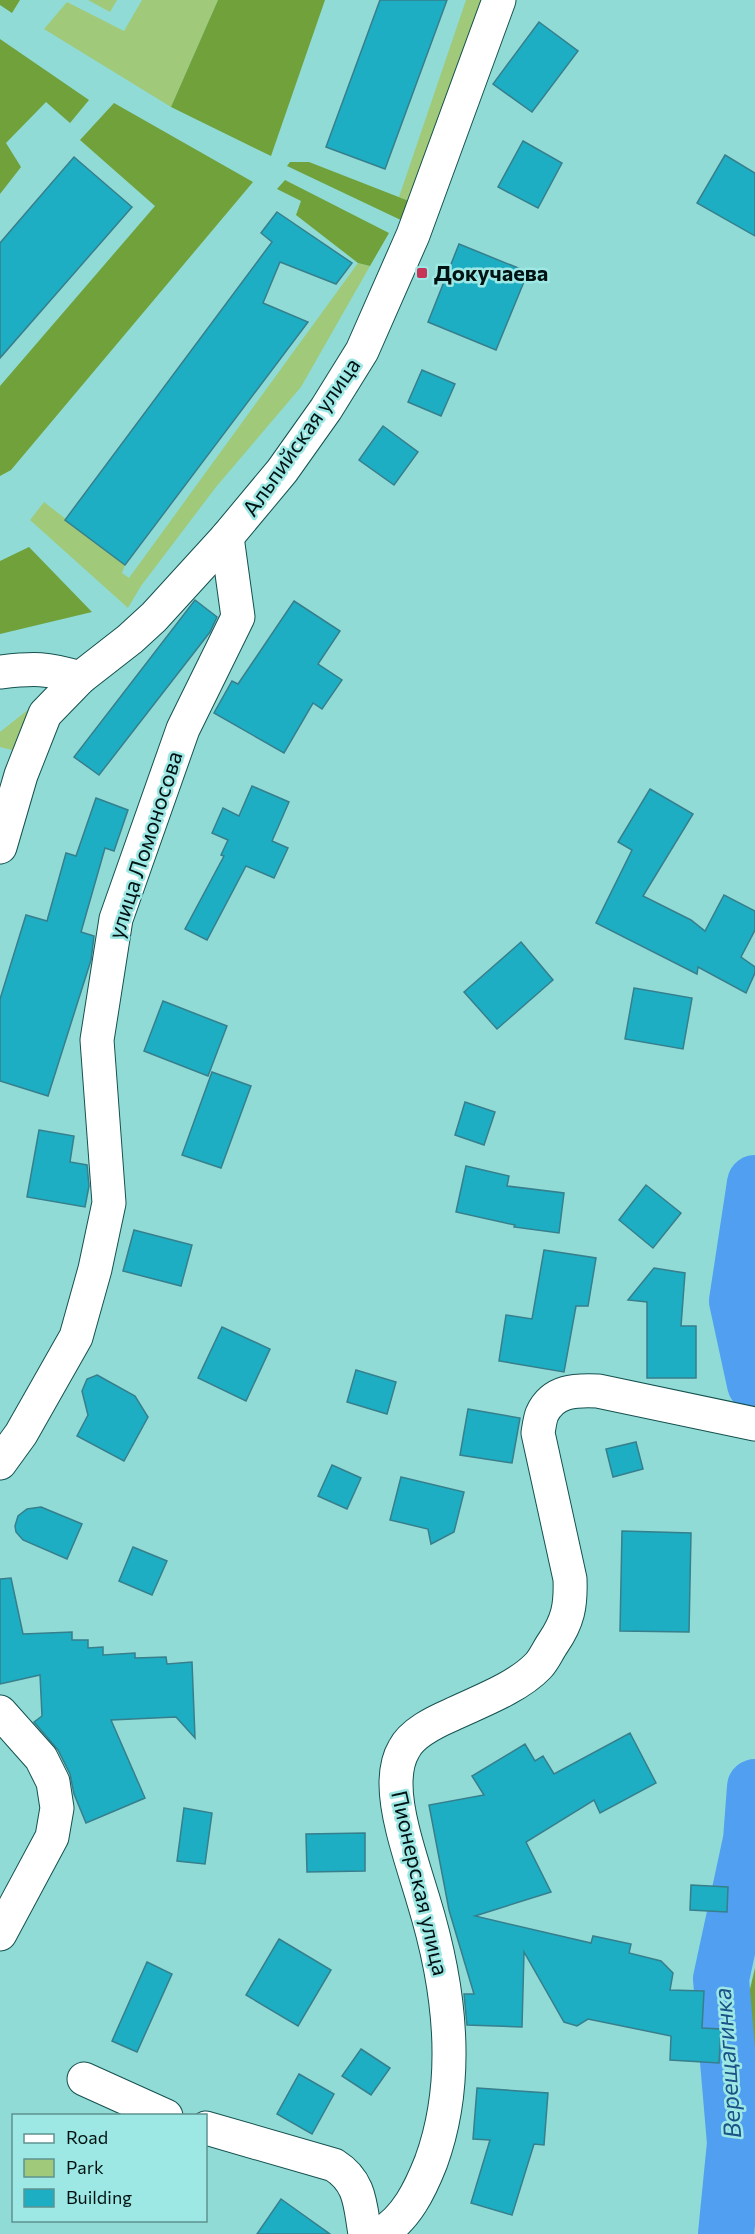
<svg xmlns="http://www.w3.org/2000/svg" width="755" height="2234" font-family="Commissioner,sans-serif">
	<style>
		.green { fill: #a0ca7a }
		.forest { fill: #70a13a }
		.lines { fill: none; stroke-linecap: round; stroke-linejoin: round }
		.river { stroke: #509ff1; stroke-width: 56 }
		.building { fill: #1eaec4; stroke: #367f8c; stroke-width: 1.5 }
		.minor-casing { stroke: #15514f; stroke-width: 35 }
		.minor { stroke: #fff; stroke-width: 33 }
		.poi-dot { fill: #c53659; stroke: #9de8e4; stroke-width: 2 }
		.labels { text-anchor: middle; stroke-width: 5; stroke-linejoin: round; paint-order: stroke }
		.poi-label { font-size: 22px; font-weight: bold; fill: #001312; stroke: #9de8e4; text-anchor: start }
		.street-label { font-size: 22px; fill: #001312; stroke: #9de8e4 }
		.water-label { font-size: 24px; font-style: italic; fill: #1b5287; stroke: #9de8e4 }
	</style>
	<rect width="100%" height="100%" fill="#90dbd6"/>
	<g class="green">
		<path d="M88,0h29l-7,12z"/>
		<path d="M142,0h76l-47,107 -127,-78 23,-27 57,29z"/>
		<path d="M466,0h22l-74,203 -15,-6z"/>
		<path d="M358,263l12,3 -69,121 -85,100 -75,99 -13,22 -98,-88 14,-18 81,63 -3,8 7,5z"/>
		<path d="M49,693l-33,58 -16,-4v-15z"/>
	</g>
	<g class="forest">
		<path d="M0,0h20l-8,13 -12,-8z"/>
		<path d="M218,0h107l-54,156 -100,-49z"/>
		<path d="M0,39l89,61 -19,23 -24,-21 -40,41 15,24 -21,27z"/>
		<path d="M114,103l139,79 -242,288 -11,6v-90l155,-180 -75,-66z"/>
		<path d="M290,162h19l105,41 -9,19 -118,-56z"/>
		<path d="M285,180l104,53 -19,33 -12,-3 -62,-48 5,-14 -24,-12z"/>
		<path d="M29,547l63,65 -92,22v-73z"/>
		<path d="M755,1968v134l-10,5 -11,127h-35l10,-13 27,-173z"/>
	</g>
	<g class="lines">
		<g class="river">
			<path d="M755,1183l-18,118 18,83"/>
			<path d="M726,2234l9,-91 -14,-164 30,-139 4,-53"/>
		</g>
	</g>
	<g class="building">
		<path d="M380,0h67l-62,169 -59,-22z"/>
		<path d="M539,22l39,29 -46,61 -39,-28z"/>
		<path d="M523,141l39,22 -24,45 -40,-21z"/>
		<path d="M725,155l30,18v63l-58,-33z"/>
		<path d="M74,157l58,50 -132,151v-115z"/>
		<path d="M277,212l75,51 -16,21 -56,-22 -17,41 45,19 -183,243 -60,-45 207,-278 -11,-9z"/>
		<path d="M459,244l69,28 -32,78 -68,-28z"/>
		<path d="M422,370l33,14 -14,32 -33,-14z"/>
		<path d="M383,426l35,26 -24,33 -35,-25z"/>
		<path d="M195,600l22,17 -7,15 -111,143 -25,-18z"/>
		<path d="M294,601l46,30 -22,33 24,16 -20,29 -9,-6 -29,50 -70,-40 18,-32 6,3z"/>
		<path d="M252,786l37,16 -17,39 16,7 -14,30 -28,-12 -39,74 -22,-11 39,-73 -3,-1 7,-15 -16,-7 11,-25 16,8z"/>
		<path d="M650,789l43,25 -50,82 48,24 14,11 19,-36 31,16v19l-14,27 14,10v6l-9,20 -48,-26 -1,7 -101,-51 36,-73 -14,-8z"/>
		<path d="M96,798l32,12 -14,41 -9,-3 -24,84 13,4 -3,24 -43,136 -48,-15v-82l26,-84 21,6 19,-68 10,3z"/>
		<path d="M521,942l32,38 -56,49 -33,-37z"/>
		<path d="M634,988l58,10 -9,51 -58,-10z"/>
		<path d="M163,1001l64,25 -19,50 -64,-25z"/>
		<path d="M212,1072l39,14 -30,82 -39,-13z"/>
		<path d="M465,1102l30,10 -11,33 -29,-10z"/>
		<path d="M39,1130l35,6 -4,26 17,3 2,21 -4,21 -58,-10z"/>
		<path d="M466,1166l43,10 -2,10 57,7 -5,40 -45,-6 1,-2 -59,-13z"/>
		<path d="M646,1185l35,28 -28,35 -34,-28z"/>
		<path d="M134,1230l58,15 -11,41 -58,-15z"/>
		<path d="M544,1250l52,8 -8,48h-12l-12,66 -65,-11 7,-46 26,4z"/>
		<path d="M654,1268l31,5 -4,53h15v52h-49v-76l-19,-2z"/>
		<path d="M222,1327l48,22 -24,52 -48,-23z"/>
		<path d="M356,1370l40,12 -9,32 -40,-12z"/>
		<path d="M97,1375l38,21 13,21 -24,44 -47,-25 11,-21 -6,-24 5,-12z"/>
		<path d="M468,1409l52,9 -8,45 -52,-8z"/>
		<path d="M636,1442l7,27 -30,8 -7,-28z"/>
		<path d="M332,1465l29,13 -14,31 -29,-13z"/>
		<path d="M401,1477l63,15 -10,40 -23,12 -3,-15 -38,-9z"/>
		<path d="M41,1507l41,17 -15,35 -44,-19 -7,-8 -1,-6 3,-10 9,-7z"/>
		<path d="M622,1531l69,2 -2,99 -69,-1z"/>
		<path d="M133,1547l34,14 -15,34 -33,-14z"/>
		<path d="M11,1578l12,56 49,-2v8h16v8l15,-1v8l32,-2v5l31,-1 1,7 25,-2 3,76 -19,-21 -65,3 34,78 -59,25 -12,-29 -4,-20 -12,-24 -24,-28 8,-6 -2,-41 -40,9v-105z"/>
		<path d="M630,1733l26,50 -56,30 -6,-13 -68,42 25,50 -76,24 116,27 2,-7 38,8 -2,9 32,8 12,12 -3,17 34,1 -2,37 19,1 -2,34 -49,-3 1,-24 -83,-17 -11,7 -13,-4 -40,-70 -2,75 -55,-2 -3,-31h10l-25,-84 -20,-105 55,-10 -12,-19 53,-32 10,17 8,-5 11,18z"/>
		<path d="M184,1808l28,5 -7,51 -28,-3z"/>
		<path d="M365,1833v38l-58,1 -1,-38z"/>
		<path d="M691,1885l37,2 -1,25 -37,-2z"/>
		<path d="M279,1939l52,31 -33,56 -52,-31z"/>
		<path d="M147,1962l25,12 -35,78 -25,-11z"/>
		<path d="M361,2049l29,19 -19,27 -29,-19z"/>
		<path d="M299,2074l35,20 -22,40 -35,-20z"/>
		<path d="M477,2088l71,5 -4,52 -10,-1 -22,71 -41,-12 19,-63 -17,-1z"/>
		<path d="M281,2199l49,35h-73z"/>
	</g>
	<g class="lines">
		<g class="minor-casing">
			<g id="minor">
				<path d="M0,672c35,-4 46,-4 80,6"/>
				<path d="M0,847l21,-72 24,-61 35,-36 50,-39 24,-22 73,-80 55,-66 44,-62 36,-58 51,-116 86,-235"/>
				<path d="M0,1463l21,-29 55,-97 19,-68 14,-66 -12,-163 19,-121 67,-190 55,-112 -11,-80"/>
				<path d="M0,1712l41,46 12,24 4,26 -5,29 -52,97"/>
				<path d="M84,2079l82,37"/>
				<path d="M206,2128l128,37c27,17 26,40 31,69"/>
				<path d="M380,2234c26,-15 40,-44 51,-72 31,-85 18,-179 -8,-263 -10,-34 -27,-81 -27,-115 0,-12 2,-25 8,-35 8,-16 31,-27 47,-34 27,-13 66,-27 87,-49 6,-6 10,-16 15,-23 15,-22 18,-37 17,-64l-32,-146c1,-6 2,-14 4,-19 11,-24 34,-24 56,-23l157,33"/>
			</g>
		</g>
		<use href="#minor" class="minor"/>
	</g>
	<rect class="poi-dot" x="416" y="267" width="12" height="12" rx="3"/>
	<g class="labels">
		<g class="poi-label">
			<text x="434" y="281">Докучаева</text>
		</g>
		<g class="street-label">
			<text transform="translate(301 437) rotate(-55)" y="8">Альпийская улица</text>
			<text transform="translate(145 845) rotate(-72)" y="8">улица Ломоносова</text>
			<text transform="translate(420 1883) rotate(77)" y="8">Пионерская улица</text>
		</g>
		<g class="water-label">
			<text transform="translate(728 2063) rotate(-94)" y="8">Верещагинка</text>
		</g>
	</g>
	<rect x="12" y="2114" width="195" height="108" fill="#9de8e4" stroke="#5e9390" stroke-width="1.5"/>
	<rect x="24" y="2134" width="30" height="9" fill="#ffffff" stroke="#5e9390" stroke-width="1.5"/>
	<text x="66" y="2144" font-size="18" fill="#001312">Road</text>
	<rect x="24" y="2159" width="30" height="18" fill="#a0ca7a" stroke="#5e9390" stroke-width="1.5"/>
	<text x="66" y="2174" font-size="18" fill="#001312">Park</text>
	<rect x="24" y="2189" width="30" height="18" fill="#1eaec4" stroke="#5e9390" stroke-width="1.5"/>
	<text x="66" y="2204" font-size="18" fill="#001312">Building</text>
</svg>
